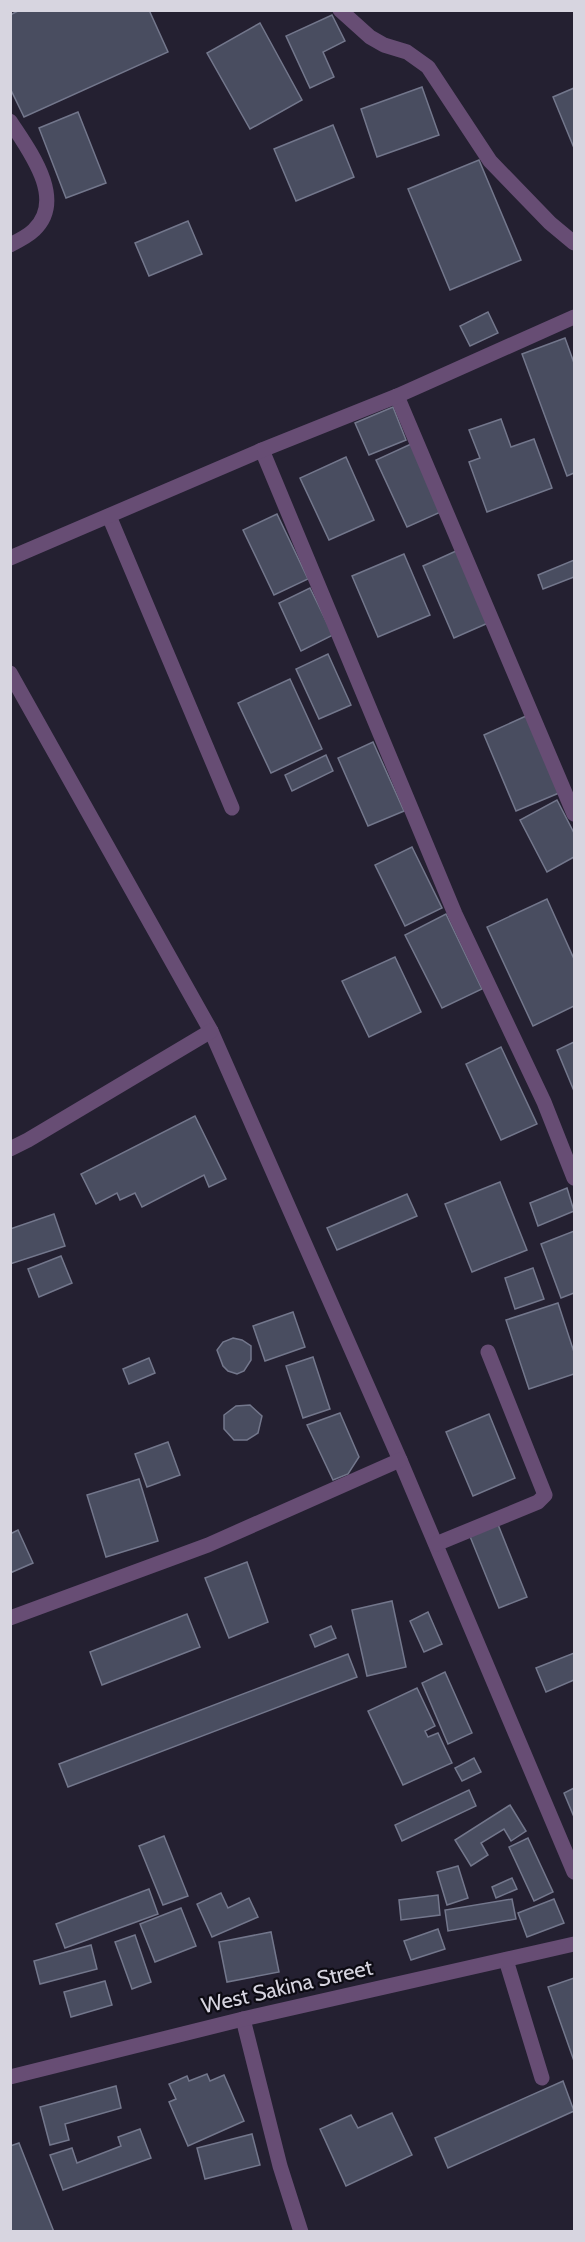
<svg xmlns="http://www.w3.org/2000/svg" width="585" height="2242" font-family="Cabin,sans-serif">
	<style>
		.building { fill: #494d60; stroke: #73778c; stroke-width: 1.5 }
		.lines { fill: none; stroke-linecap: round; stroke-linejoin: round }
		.lane { stroke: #674d74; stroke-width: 15 }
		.street { stroke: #674d74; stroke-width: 15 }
		.labels { text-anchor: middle; stroke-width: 4.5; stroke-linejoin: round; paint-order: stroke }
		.street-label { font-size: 22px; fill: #d7d5e0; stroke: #0d0b13 }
	</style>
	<rect width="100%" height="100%" fill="#242031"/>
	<g class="building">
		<path d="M20,10h129l19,42 -144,65 -14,-29v-73z"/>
		<path d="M332,15l13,26 -22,11 11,25 -24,11 -24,-52z"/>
		<path d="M260,23l42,77 -52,29 -43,-76z"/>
		<path d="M422,87l17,48 -62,22 -16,-48z"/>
		<path d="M574,88v60l-21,-51z"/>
		<path d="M78,112l28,71 -40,15 -27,-70z"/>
		<path d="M333,125l21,52 -58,24 -22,-52z"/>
		<path d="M479,160l42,100 -71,30 -42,-101z"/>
		<path d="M188,221l14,33 -53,22 -14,-33z"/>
		<path d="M488,312l10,21 -28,13 -10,-20z"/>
		<path d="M565,338l9,25v110l-7,3 -45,-122z"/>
		<path d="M393,407l13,33 -37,15 -14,-32z"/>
		<path d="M501,419l10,28 23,-8 18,49 -65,24 -18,-50 11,-4 -11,-28z"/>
		<path d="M411,444l32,67 -36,16 -31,-67z"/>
		<path d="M346,457l28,63 -45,20 -29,-62z"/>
		<path d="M277,514l31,65 -34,16 -31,-65z"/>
		<path d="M456,551l32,72 -34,15 -31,-72z"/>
		<path d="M404,554l26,61 -52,22 -26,-61z"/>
		<path d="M574,560v17l-31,12 -5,-14z"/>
		<path d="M310,588l23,47 -32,16 -22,-48z"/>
		<path d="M328,654l23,51 -32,14 -23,-50z"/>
		<path d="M290,679l32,70 -51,24 -33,-70z"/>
		<path d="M526,716l33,77 -43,18 -32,-76z"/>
		<path d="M373,742l31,69 -36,15 -30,-68z"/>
		<path d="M326,755l7,16 -41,20 -7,-16z"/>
		<path d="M557,800l17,33v24l-27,15 -27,-52z"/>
		<path d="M412,847l30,61 -37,18 -30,-61z"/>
		<path d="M547,899l27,60v47l-41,20 -46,-99z"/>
		<path d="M446,914l36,75 -40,19 -37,-73z"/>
		<path d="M395,957l26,55 -52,25 -27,-56z"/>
		<path d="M574,1042v49l-17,-41z"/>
		<path d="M501,1047l36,77 -36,16 -35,-76z"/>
		<path d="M195,1116l31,63 -17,8 -5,-12 -62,32 -7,-14 -15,7 -3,-7 -21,11 -15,-30z"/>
		<path d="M500,1182l27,68 -55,22 -27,-68z"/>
		<path d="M567,1188l7,23 -36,15 -8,-23z"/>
		<path d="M407,1194l10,22 -80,34 -10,-22z"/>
		<path d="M54,1214l11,32 -55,18v-35z"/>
		<path d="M574,1231v62l-13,5 -20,-54z"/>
		<path d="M61,1256l11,27 -33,14 -11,-28z"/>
		<path d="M533,1268l11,31 -29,10 -10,-31z"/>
		<path d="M558,1303l16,49v22l-45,15 -23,-69z"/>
		<path d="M293,1312l12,35 -40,14 -12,-35z"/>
		<path d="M233,1338l9,2 9,6v14l-7,11 -7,3 -9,-3 -5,-5 -6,-16 6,-8z"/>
		<path d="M313,1357l17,52 -27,9 -17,-52z"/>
		<path d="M149,1358l6,15 -26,11 -6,-15z"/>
		<path d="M250,1405l12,11 -4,17 -11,7h-13l-10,-11v-14l12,-9z"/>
		<path d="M340,1413l19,44 -11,17 -15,6 -26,-55z"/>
		<path d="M489,1414l26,64 -42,18 -27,-64z"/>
		<path d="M168,1442l12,33 -33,12 -12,-33z"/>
		<path d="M139,1479l19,62 -52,16 -19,-62z"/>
		<path d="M497,1522l30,75 -28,11 -30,-74z"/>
		<path d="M18,1530l15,33 -23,10v-39z"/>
		<path d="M247,1562l21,60 -39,16 -24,-60z"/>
		<path d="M392,1601l14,66 -39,9 -15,-66z"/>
		<path d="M428,1612l14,32 -18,8 -14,-31z"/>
		<path d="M187,1614l13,33 -98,38 -12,-33z"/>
		<path d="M331,1626l5,12 -21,9 -5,-12z"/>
		<path d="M574,1653v27l-28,12 -10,-24z"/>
		<path d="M348,1654l9,23 -289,110 -9,-23z"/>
		<path d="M445,1672l27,61 -24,11 -26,-61z"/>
		<path d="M417,1688l18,38 -10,5 3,6 10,-4 14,30 -49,22 -35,-74z"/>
		<path d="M474,1758l7,14 -19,9 -7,-13z"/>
		<path d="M574,1788v29l-10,-24z"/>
		<path d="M469,1790l7,16 -74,35 -7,-16z"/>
		<path d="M510,1805l16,26 -15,10 -7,-12 -23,14 7,12 -17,11 -16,-26z"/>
		<path d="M164,1836l24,60 -25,9 -24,-59z"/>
		<path d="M528,1838l25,54 -19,9 -25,-54z"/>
		<path d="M458,1866l10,32 -21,7 -10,-33z"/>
		<path d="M512,1878l5,11 -21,9 -4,-11z"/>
		<path d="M149,1889l9,25 -93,34 -9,-24z"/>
		<path d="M221,1893l7,15 21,-10 9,19 -46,20 -15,-33z"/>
		<path d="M438,1895l2,20 -39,5 -2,-20z"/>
		<path d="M512,1899l4,20 -68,12 -3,-21z"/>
		<path d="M554,1899l10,24 -37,14 -9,-24z"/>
		<path d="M181,1908l15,38 -41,16 -15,-38z"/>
		<path d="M438,1929l7,20 -34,11 -7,-19z"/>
		<path d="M271,1932l8,40 -52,10 -8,-40z"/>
		<path d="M135,1935l16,47 -19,7 -17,-47z"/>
		<path d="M91,1945l6,24 -57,15 -6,-23z"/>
		<path d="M574,1978v83l-26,-74z"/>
		<path d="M105,1981l7,24 -41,12 -7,-25z"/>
		<path d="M207,2074l3,7 14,-6 20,46 -56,25 -19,-44 7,-3 -7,-15 18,-8 2,5z"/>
		<path d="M563,2081l11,30 -126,57 -13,-30z"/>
		<path d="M116,2086l5,22 -56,16 4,16 -19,5 -10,-38z"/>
		<path d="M392,2113l20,42 -66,31 -26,-57 31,-14 7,13z"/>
		<path d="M140,2129l11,29 -88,32 -13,-35 22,-7 5,15 44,-17 -3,-9z"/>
		<path d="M252,2134l8,31 -55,14 -8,-31z"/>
		<path d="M19,2143l35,89h-44v-86z"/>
	</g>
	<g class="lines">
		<path class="lane" d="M506,1960l36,118"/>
		<g class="street">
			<path d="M340,10l30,27 14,8 23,7 21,15 62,94 60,62 24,20"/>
			<path d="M10,121c18,28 57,78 24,109 -6,6 -16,11 -24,15"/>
			<path d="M397,396l177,418"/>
			<path d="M262,450l193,464 89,188 30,76"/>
			<path d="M109,516l123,292"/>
			<path d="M10,558l252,-108 135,-54 177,-79"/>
			<path d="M10,673l201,358 189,429 174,412"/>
			<path d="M10,1149l18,-9 183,-109"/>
			<path d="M436,1544l102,-42 7,-7 -57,-143"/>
			<path d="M10,1618l198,-73 192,-85"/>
			<path d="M243,2019l37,147 21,66"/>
			<path d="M10,2077l233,-58 331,-75"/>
		</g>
	</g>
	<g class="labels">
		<g class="street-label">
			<text transform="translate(287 1986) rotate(-13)" y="8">West Sakina Street</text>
		</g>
	</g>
	<rect width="585" height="2242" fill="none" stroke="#d7d5e0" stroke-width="24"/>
</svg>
